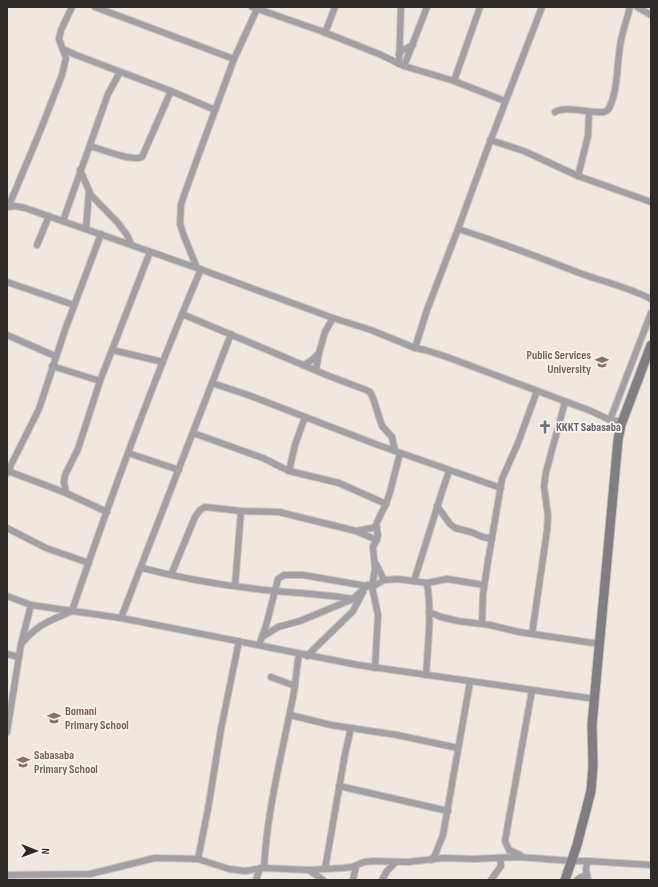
<svg xmlns="http://www.w3.org/2000/svg" width="658" height="887" font-family="'Sofia Sans Condensed',sans-serif">
	<style>
		.lines { fill: none; stroke-linecap: round; stroke-linejoin: round }
		.minor-casing { stroke: #cdc5be; stroke-width: 8 }
		.secondary-casing { stroke: #cdc5be; stroke-width: 11 }
		.minor { stroke: #a2a0a4; stroke-width: 6 }
		.secondary { stroke: #807d83; stroke-width: 9 }
		.labels { text-anchor: middle; stroke-width: 3.5; stroke-linejoin: round; paint-order: stroke }
		.education-label { font-size: 12px; font-weight: bold; fill: #785e54; stroke: #fdf4ed; text-anchor: start }
		.worship-label { font-size: 12px; font-weight: bold; fill: #5b616d; stroke: #fdf4ed; text-anchor: start }
	</style>
	<rect width="100%" height="100%" fill="#f0e7df"/>
	<g class="lines">
		<g class="minor-casing">
			<g id="minor">
				<path d="M95,7l139,52"/>
				<path d="M252,7l69,24 58,23 25,12 50,15 51,20"/>
				<path d="M637,7l14,8"/>
				<path d="M325,33l10,-26"/>
				<path d="M63,49l13,6 95,36 44,19"/>
				<path d="M399,54l2,-3 12,-6"/>
				<path d="M399,64l2,-57"/>
				<path d="M404,66l23,-59"/>
				<path d="M454,81l26,-74"/>
				<path d="M555,112c12,-7 35,2 49,0 3,-1 5,-2 6,-6 8,-17 7,-42 10,-60 2,-14 7,-26 10,-39"/>
				<path d="M490,140l34,11 54,25 73,26"/>
				<path d="M90,146c11,3 42,16 52,11l29,-66"/>
				<path d="M80,170l11,25 27,28 9,12 4,9"/>
				<path d="M578,176l10,-40 1,-24"/>
				<path d="M10,203l31,-74 21,-54 4,-17 -7,-19 2,-9 11,-23"/>
				<path d="M7,207l8,-1 10,2 172,60 136,50 38,12 44,18 10,2 22,7 144,54 19,9 13,2"/>
				<path d="M63,221l45,-127 12,-22"/>
				<path d="M86,229l3,-38"/>
				<path d="M458,229c42,13 83,29 124,45 23,8 48,14 69,25"/>
				<path d="M37,245l12,-29"/>
				<path d="M197,268l-13,-32 -4,-12 1,-20 15,-42 38,-103 23,-50"/>
				<path d="M7,282l67,23"/>
				<path d="M182,314l147,62 37,14 4,2 3,6 9,28 10,11 3,14"/>
				<path d="M7,335l48,21"/>
				<path d="M415,348l12,-38 31,-81 30,-82 54,-140"/>
				<path d="M112,350l51,12"/>
				<path d="M304,365l8,-5 7,-7 6,-21 8,-14"/>
				<path d="M52,366l48,15"/>
				<path d="M316,370l3,-17"/>
				<path d="M212,383l36,12 130,50 123,43"/>
				<path d="M610,420l41,-107"/>
				<path d="M193,433l70,25 26,13 50,12 47,21"/>
				<path d="M128,453l51,17"/>
				<path d="M8,471l58,22 41,19"/>
				<path d="M289,471l6,-26 10,-28"/>
				<path d="M7,473l32,-64 26,-79 36,-96"/>
				<path d="M66,493l-2,-11 1,-7 13,-26 22,-68 50,-129"/>
				<path d="M437,506l13,18 5,4 16,4 12,5 9,2"/>
				<path d="M7,528l39,20 43,15"/>
				<path d="M357,531l20,-4"/>
				<path d="M376,564l8,16"/>
				<path d="M142,568c35,9 71,16 107,20 35,5 69,5 104,11"/>
				<path d="M171,575l24,-58 5,-7 5,-3 36,4 38,1 77,19 21,9"/>
				<path d="M414,581l27,-86 8,-24"/>
				<path d="M235,586l6,-75"/>
				<path d="M7,596l24,9 90,13 237,47 237,34"/>
				<path d="M429,612l12,5 17,4 32,4 29,7 81,12"/>
				<path d="M121,618l110,-284"/>
				<path d="M482,624l1,-30 5,-33 14,-82 16,-36 19,-52"/>
				<path d="M532,634l15,-103 1,-15 -4,-30 2,-14 19,-70"/>
				<path d="M262,637l16,-10 22,-6 53,-22 15,-14"/>
				<path d="M21,644c18,-21 27,-22 51,-33 39,-115 81,-230 129,-342"/>
				<path d="M259,645l7,-19 12,-47 6,-4h19l69,12 12,-7 14,-1 29,4 20,-4 37,6"/>
				<path d="M7,654l12,3"/>
				<path d="M307,656l46,-45 10,-19"/>
				<path d="M375,668l3,-53 -6,-28 3,-18 -2,-22 5,-11 -2,-11 2,-5 8,-16 4,-12 10,-39"/>
				<path d="M426,675c2,-31 6,-62 1,-92"/>
				<path d="M271,677l24,9"/>
				<path d="M290,715l41,10 66,10 61,13"/>
				<path d="M7,732l14,-88 10,-39"/>
				<path d="M339,786l109,25"/>
				<path d="M520,855l-11,-5 -4,-9 27,-151"/>
				<path d="M198,859l10,-50 13,-80 18,-88"/>
				<path d="M431,860l4,-5 8,-20 27,-153"/>
				<path d="M587,861l-1,9 2,10"/>
				<path d="M264,868c3,-58 18,-114 29,-171 3,-14 3,-28 6,-42"/>
				<path d="M325,869l20,-115 6,-26"/>
				<path d="M309,870l14,10"/>
				<path d="M7,875l83,-1 65,-16 43,1 31,10 16,2 19,-3 45,2 34,-2 9,-1 12,-5 9,-1 35,1 36,-4 29,1 45,-2 55,4h14l64,4"/>
				<path d="M256,880l4,-12"/>
				<path d="M353,880l3,-14"/>
				<path d="M382,880l5,-9 8,-8"/>
				<path d="M491,880l10,-14 -1,-8"/>
				<path d="M577,880l4,-3 6,-2"/>
			</g>
		</g>
		<g class="secondary-casing">
			<path id="secondary" d="M565,880l12,-35 14,-54 2,-25 -1,-41 26,-285 3,-15 30,-80"/>
		</g>
		<use href="#minor" class="minor"/>
		<use href="#secondary" class="secondary"/>
	</g>
	<defs>
		<g id="university-bare" transform="scale(1.08)"><path d="M0-5L7-2L0 1L-7-2ZM-4 1L0 2.5L4 1V4Q0 6-4 4Z" fill="#8d6e63" stroke="#fdf4ed" stroke-width="2.5" paint-order="stroke"/></g>
		<g id="church-bare" transform="scale(1.08)"><path d="M-1.2-6h2.4v3.5h3.3v2.4h-3.3V6h-2.4V-.1h-3.3v-2.4h3.3Z" fill="#6b7280" stroke="#fdf4ed" stroke-width="2.5" paint-order="stroke"/></g>
		<g id="school-bare" transform="scale(1.08)"><path d="M0-5L7-2L0 1L-7-2ZM-4 1L0 2.5L4 1V4Q0 6-4 4Z" fill="#8d6e63" stroke="#fdf4ed" stroke-width="2.5" paint-order="stroke"/></g>
	</defs>
	<g fill-rule="evenodd">
		<use href="#university-bare" x="602" y="362"/>
		<use href="#church-bare" x="545" y="427"/>
		<use href="#school-bare" x="54" y="718"/>
		<use href="#school-bare" x="23" y="762"/>
	</g>
	<g class="labels">
		<g class="education-label">
			<text x="591" y="359" text-anchor="end">Public Services<tspan x="591" dy="14">University</tspan></text>
			<text x="65" y="715">Bomani<tspan x="65" dy="14">Primary School</tspan></text>
			<text x="34" y="759">Sabasaba<tspan x="34" dy="14">Primary School</tspan></text>
		</g>
		<g class="worship-label">
			<text x="556" y="431">KKKT Sabasaba</text>
		</g>
	</g>
	<rect width="658" height="887" fill="none" stroke="#2d2a27" stroke-width="16"/>
	<g transform="translate(36 851) rotate(91)" stroke="#fdf4ed" stroke-width="3" paint-order="stroke">
	<path d="M0-3L7 15L0 10L-7 15Z" fill="#2d2a27"/>
	<text y="-6" font-size="11" font-weight="bold" text-anchor="middle" fill="#2d2a27">N</text>
	</g>
</svg>
